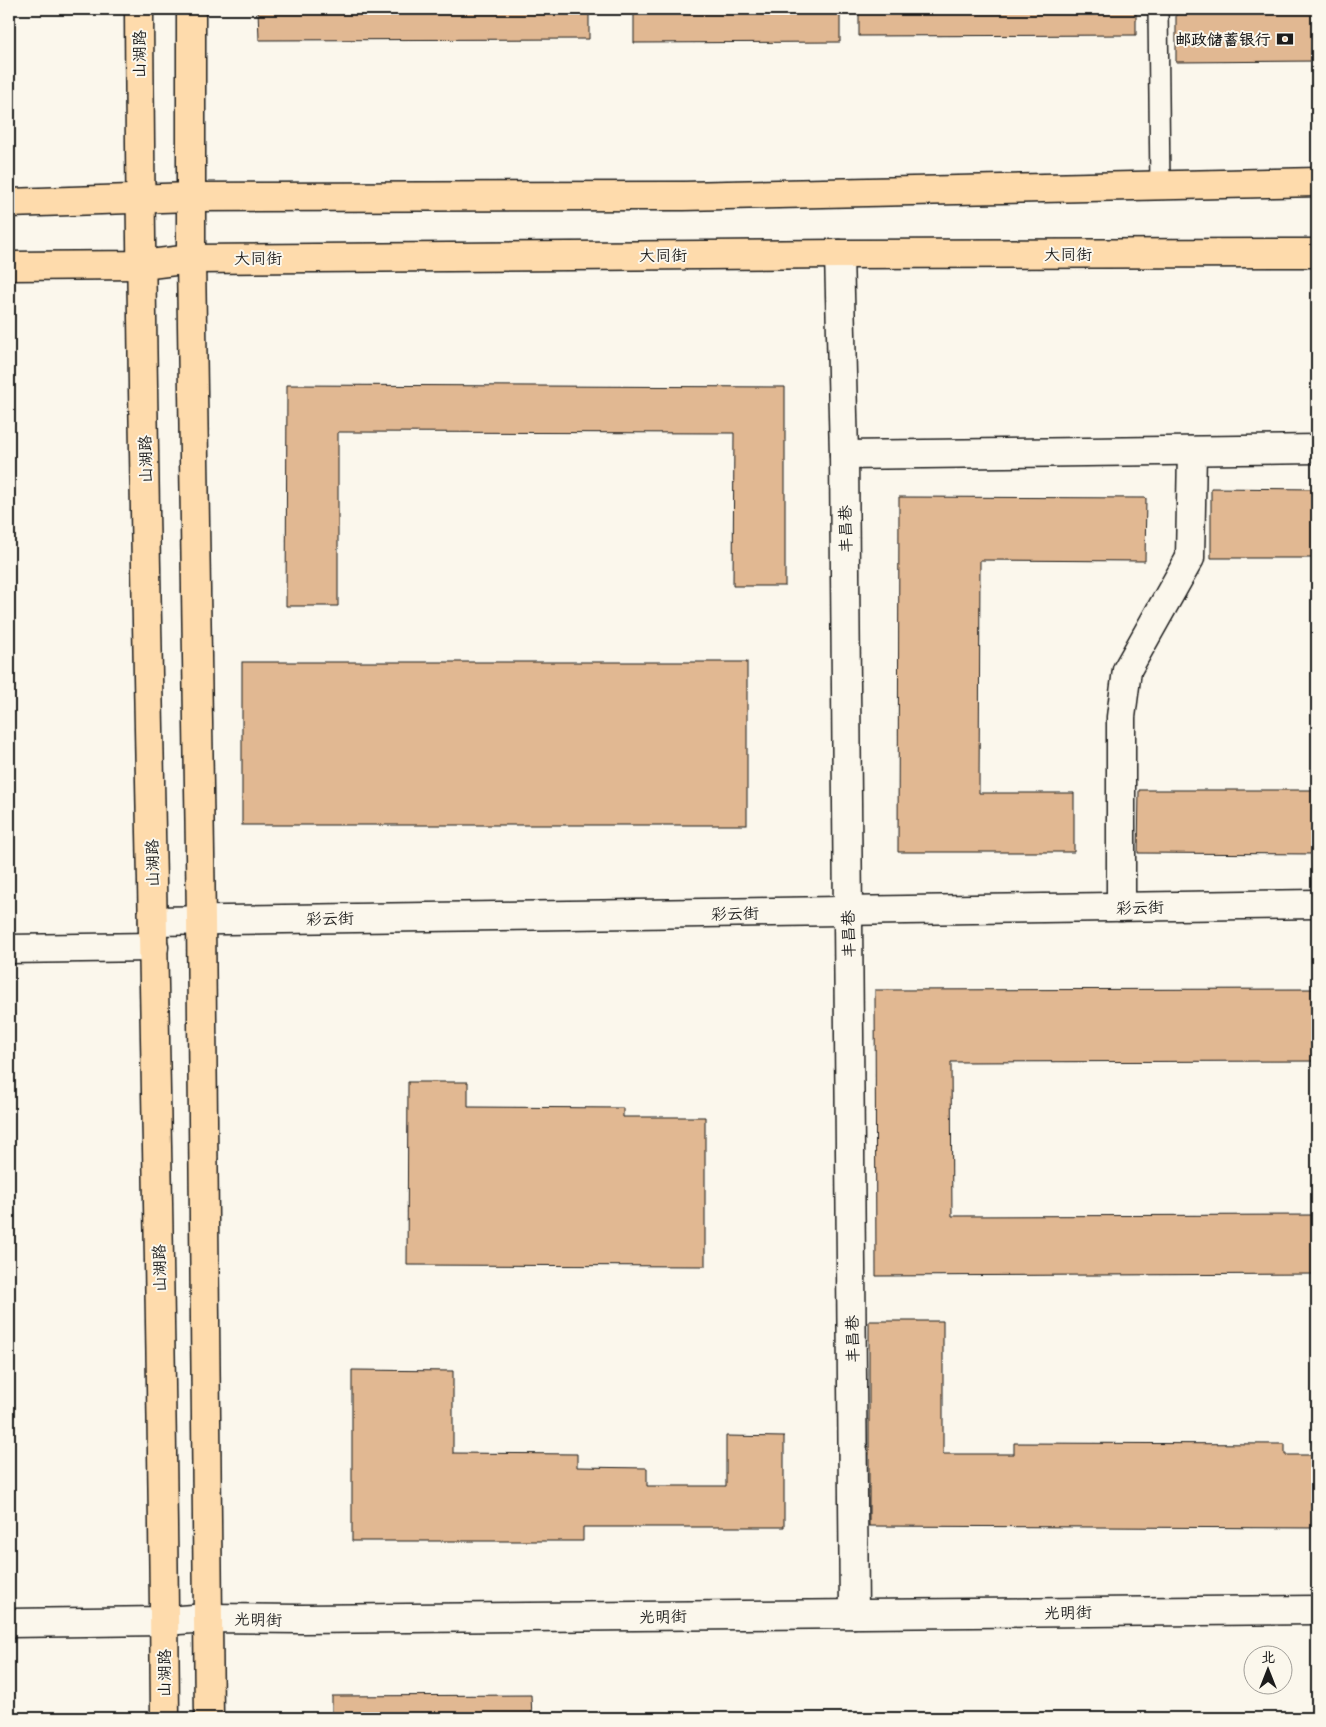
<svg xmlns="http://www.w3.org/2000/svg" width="1326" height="1727" font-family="Delius,'LXGW WenKai TC',sans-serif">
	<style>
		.building { fill: #e1b892; stroke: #1c1c1c }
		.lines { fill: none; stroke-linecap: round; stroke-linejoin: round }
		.service-casing { stroke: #1c1c1c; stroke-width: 22 }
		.minor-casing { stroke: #1c1c1c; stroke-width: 31 }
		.secondary-casing { stroke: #1c1c1c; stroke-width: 31 }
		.primary-casing { stroke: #1c1c1c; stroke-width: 31 }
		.service { stroke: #fbf7ec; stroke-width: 19 }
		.minor { stroke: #fbf7ec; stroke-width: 28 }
		.secondary { stroke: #fbf7ec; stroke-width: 28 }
		.primary { stroke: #fedbac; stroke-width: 28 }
		.labels { text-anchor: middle; stroke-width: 4; stroke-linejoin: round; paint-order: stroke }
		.poi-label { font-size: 16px; font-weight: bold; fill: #1c1c1c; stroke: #fbf7ec; text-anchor: end }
		.street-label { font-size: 16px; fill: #1c1c1c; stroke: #fbf7ec }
	</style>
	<rect width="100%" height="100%" fill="#fbf7ec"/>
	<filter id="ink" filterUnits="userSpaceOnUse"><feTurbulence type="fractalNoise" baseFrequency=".02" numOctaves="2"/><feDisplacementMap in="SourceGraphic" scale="10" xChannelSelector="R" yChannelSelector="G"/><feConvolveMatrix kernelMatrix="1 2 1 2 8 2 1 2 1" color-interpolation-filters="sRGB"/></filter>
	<g filter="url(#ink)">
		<g class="building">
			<path d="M258,9h331v30l-330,1z"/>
			<path d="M634,9h206v33l-206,1z"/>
			<path d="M859,9h277v26l-277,1z"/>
			<path d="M1176,9h141v52l-141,1z"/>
			<path d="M287,385l498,2v199h-52l1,-153 -396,-1v174h-52z"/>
			<path d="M1211,488l106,1v69h-106z"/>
			<path d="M899,497l247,1 -1,63 -165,-1 -1,233h95v59h-176z"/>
			<rect x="242" y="662" width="505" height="163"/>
			<path d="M1139,790h178v64l-179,-1z"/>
			<path d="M1317,989v72l-366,1 1,154 365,-1v59l-441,2 -1,-286z"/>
			<path d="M408,1082h60v25l155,1v9h82v149l-298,-1z"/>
			<path d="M869,1321h74v133h71v-11l271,1v11h32v73l-448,-2z"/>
			<path d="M352,1370l101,1v82l124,1v13l70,1v18h79v-50l58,1v90h-201v14h-231z"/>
			<path d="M531,1695l1,23h-200v-22z"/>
		</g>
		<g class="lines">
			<g class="service-casing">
				<path id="service" d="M1158,9l2,177"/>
			</g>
			<g class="minor-casing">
				<g id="minor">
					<path d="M839,254l5,201 10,1159"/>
					<path d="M844,455l473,-6"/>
					<path d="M1121,907v-190l6,-47 63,-112 2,-107"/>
					<path d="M153,921l1164,-17"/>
					<path d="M9,949l145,-2"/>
				</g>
			</g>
			<g class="secondary-casing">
				<path id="secondary" d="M9,1623l155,-2 44,-3 93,1 1016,-9"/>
			</g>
			<g class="primary-casing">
				<g id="primary">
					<path d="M139,9c3,570 22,1139 26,1709"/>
					<path d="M191,9v250l10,661 8,798"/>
					<path d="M9,203l183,-6 492,-1 633,-14"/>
					<path d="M9,266l133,-1 49,-6 648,-5 478,-1"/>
				</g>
			</g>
			<use href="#service" class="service"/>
			<use href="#minor" class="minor"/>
			<use href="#secondary" class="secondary"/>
			<use href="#primary" class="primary"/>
		</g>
	</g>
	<defs>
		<g id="bank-bare" transform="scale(1.35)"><path d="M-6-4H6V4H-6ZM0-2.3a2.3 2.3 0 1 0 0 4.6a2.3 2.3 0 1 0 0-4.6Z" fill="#1c1c1c" stroke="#fbf7ec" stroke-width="2.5" paint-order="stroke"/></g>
	</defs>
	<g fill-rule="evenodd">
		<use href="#bank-bare" x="1285" y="39"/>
	</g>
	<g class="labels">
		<g class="poi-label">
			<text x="1271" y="45">邮政储蓄银行</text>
		</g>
		<g class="street-label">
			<text transform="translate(139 54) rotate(-90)" y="6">山湖路</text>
			<text x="1068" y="260">大同街</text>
			<text x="663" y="261">大同街</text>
			<text x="258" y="264">大同街</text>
			<text transform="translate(145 459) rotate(-91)" y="6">山湖路</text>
			<text transform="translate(845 529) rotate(-91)" y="6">丰昌巷</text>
			<text transform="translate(152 863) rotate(-91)" y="6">山湖路</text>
			<text transform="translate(1140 907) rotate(-1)" y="6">彩云街</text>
			<text transform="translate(735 913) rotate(-1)" y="6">彩云街</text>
			<text transform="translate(330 918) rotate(-1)" y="6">彩云街</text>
			<text transform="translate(848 934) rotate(-91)" y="6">丰昌巷</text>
			<text transform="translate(159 1268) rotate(-91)" y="6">山湖路</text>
			<text transform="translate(852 1339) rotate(-91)" y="6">丰昌巷</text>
			<text transform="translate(1068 1612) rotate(-1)" y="6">光明街</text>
			<text transform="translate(663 1616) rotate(-1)" y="6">光明街</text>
			<text transform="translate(258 1619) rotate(1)" y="6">光明街</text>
			<text transform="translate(164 1673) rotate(-90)" y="6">山湖路</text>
		</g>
	</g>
	<rect width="1326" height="1727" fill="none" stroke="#fbf7ec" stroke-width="30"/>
	<rect x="15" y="15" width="1296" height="1697" fill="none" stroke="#1c1c1c" stroke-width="2" filter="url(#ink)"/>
	<g transform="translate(1268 1670)"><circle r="24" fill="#fbf7ec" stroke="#a29f99"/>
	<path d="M0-4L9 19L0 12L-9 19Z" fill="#1c1c1c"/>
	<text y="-8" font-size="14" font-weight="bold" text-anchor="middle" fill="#1c1c1c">北</text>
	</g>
</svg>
